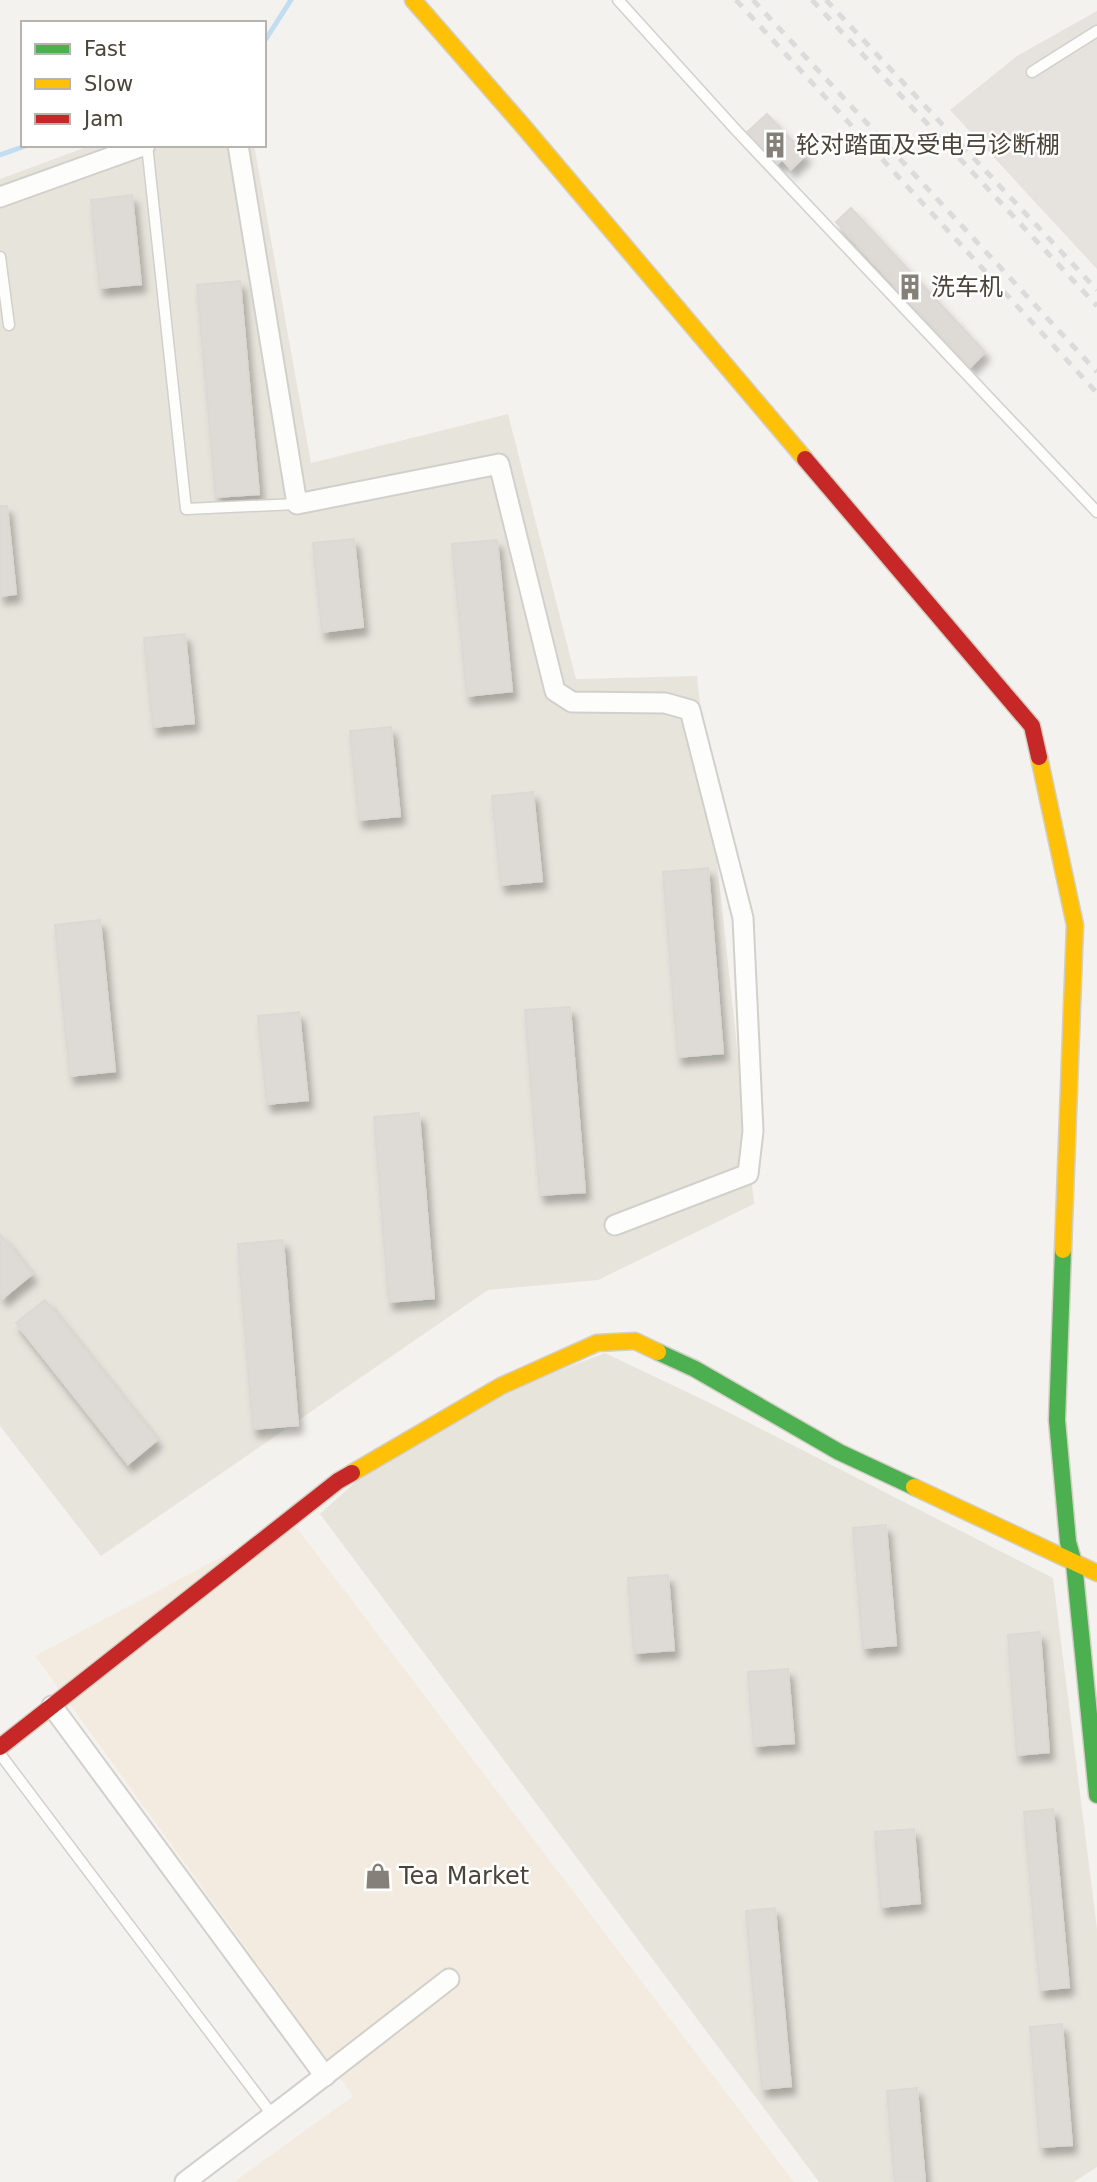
<svg xmlns="http://www.w3.org/2000/svg" width="1097" height="2182" font-family="'DejaVu Sans','Noto Sans SC',sans-serif">
	<style>
		.residential { fill: #e7e4dc }
		.commercial { fill: #f3ebdf }
		.industrial { fill: #e6e2de }
		.lines { fill: none; stroke-linecap: round; stroke-linejoin: round }
		.stream { stroke: #c0ddf1; stroke-width: 5 }
		.building { fill: #dedbd6; stroke: #dcd9d4; stroke-width: 2; filter: url(#shadow) }
		.lane-casing { stroke: #d2d0cb; stroke-width: 13 }
		.street-casing { stroke: #d2d0cb; stroke-width: 23 }
		.fast-casing { stroke: #d3cfc5; stroke-width: 19 }
		.slow-casing { stroke: #d3cfc5; stroke-width: 19 }
		.jam-casing { stroke: #d3cfc5; stroke-width: 19 }
		.lane { stroke: #fdfdfc; stroke-width: 10 }
		.street { stroke: #fdfdfc; stroke-width: 19 }
		.fast { stroke: #4caf50; stroke-width: 16 }
		.slow { stroke: #ffc107; stroke-width: 16 }
		.jam { stroke: #c62828; stroke-width: 16 }
		.rail { stroke: #dbdbda; stroke-width: 5; stroke-dasharray: 9 9; stroke-linecap: butt }
		.labels { text-anchor: middle; stroke-width: 5; stroke-linejoin: round; paint-order: stroke }
		.poi-label { font-size: 24px; fill: #4b4439; stroke: #fff; text-anchor: start }
	</style>
	<defs>
		<filter id="shadow"><feDropShadow dx="4.5" dy="8" stdDeviation="3.5" flood-color="#0004"/></filter>
	</defs>
	<rect width="100%" height="100%" fill="#f4f2ee"/>
	<g class="residential">
		<path d="M92,145h162l57,318 197,-49 68,265 121,-3 57,528 -156,76 -110,10 -387,266 -101,-130v-1247z"/>
		<path d="M605,1353l109,52 339,173 44,351v238l-23,15h-255l-499,-668 101,-91z"/>
	</g>
	<path class="commercial" d="M291,1520l503,662h-560l119,-86 -318,-440z"/>
	<path class="industrial" d="M1097,11v258l-147,-159 67,-54z"/>
	<g class="lines">
		<g class="stream">
			<path d="M264,42l27,-42"/>
			<path d="M0,155l28,-10"/>
		</g>
	</g>
	<g class="building">
		<path d="M767,114l39,41 -15,14 -9,-10 -7,7 -30,-32z"/>
		<path d="M132,195l9,89 -41,4 -9,-88z"/>
		<path d="M851,208l134,144 -15,15 -134,-145z"/>
		<path d="M240,281l19,213 -43,3 -19,-212z"/>
		<path d="M0,506h7l9,88 -16,2z"/>
		<path d="M354,539l9,88 -41,5 -9,-89z"/>
		<path d="M497,540l15,151 -45,5 -15,-152z"/>
		<path d="M185,634l9,89 -41,4 -9,-89z"/>
		<path d="M391,727l9,89 -41,4 -9,-89z"/>
		<path d="M533,792l9,89 -41,4 -9,-89z"/>
		<path d="M708,868l15,185 -45,4 -15,-185z"/>
		<path d="M100,920l15,151 -45,5 -15,-151z"/>
		<path d="M570,1007l15,185 -45,3 -15,-185z"/>
		<path d="M299,1012l9,88 -41,4 -9,-88z"/>
		<path d="M419,1113l15,185 -45,4 -15,-185z"/>
		<path d="M0,1234l32,40 -29,24 -3,-4z"/>
		<path d="M283,1240l15,185 -45,4 -15,-185z"/>
		<path d="M45,1300l112,140 -29,24 -112,-141z"/>
		<path d="M886,1525l10,120 -33,3 -10,-120z"/>
		<path d="M668,1575l6,75 -40,3 -6,-75z"/>
		<path d="M1040,1632l9,120 -32,3 -9,-120z"/>
		<path d="M788,1669l6,74 -40,3 -6,-74z"/>
		<path d="M1053,1809l16,178 -29,3 -16,-178z"/>
		<path d="M914,1829l6,74 -39,4 -6,-75z"/>
		<path d="M775,1908l16,178 -29,3 -16,-178z"/>
		<path d="M1062,2024l10,121 -32,2 -10,-120z"/>
		<path d="M917,2088l8,94h-30l-8,-91z"/>
	</g>
	<g class="lines">
		<g class="lane-casing">
			<g id="lane">
				<path d="M618,0l117,129 362,383"/>
				<path d="M1032,72l65,-41"/>
				<path d="M147,145l39,364 111,-5"/>
				<path d="M0,257l9,68"/>
				<path d="M0,1754l273,362"/>
			</g>
		</g>
		<g class="street-casing">
			<g id="street">
				<path d="M238,145l59,359 202,-40 56,227 17,11 93,1 25,7 53,208 10,213 -5,43 -133,51"/>
				<path d="M0,197l145,-52"/>
				<path d="M52,1706l273,370"/>
				<path d="M185,2182l112,-85 152,-118"/>
			</g>
		</g>
		<g class="fast-casing">
			<g id="fast">
				<path d="M1063,1250l-6,170 11,122 6,21 23,232"/>
				<path d="M658,1352l37,17 144,83 75,35"/>
			</g>
		</g>
		<g class="slow-casing">
			<g id="slow">
				<path d="M413,0l110,126 282,333"/>
				<path d="M1039,757l36,168 -12,325"/>
				<path d="M352,1473l149,-87 96,-43 38,-2 23,11"/>
				<path d="M914,1487l183,86"/>
			</g>
		</g>
		<g class="jam-casing">
			<g id="jam">
				<path d="M805,459l227,267 7,31"/>
				<path d="M0,1747l338,-266 14,-8"/>
			</g>
		</g>
		<use href="#lane" class="lane"/>
		<use href="#street" class="street"/>
		<use href="#fast" class="fast"/>
		<use href="#slow" class="slow"/>
		<use href="#jam" class="jam"/>
		<g class="rail">
			<path d="M736,0l361,393"/>
			<path d="M753,0l344,372"/>
			<path d="M812,0l285,306"/>
			<path d="M826,0l271,290"/>
		</g>
	</g>
	<defs>
		<g id="building-bare" transform="scale(2.1)"><path d="M-4-6H4V6H1V3H-1V6H-4ZM-2.5-4.3h1.7v1.8h-1.7ZM.8-4.3h1.7v1.8H.8ZM-2.5-1h1.7V.8h-1.7ZM.8-1h1.7V.8H.8Z" fill="#868178" stroke="#fff" stroke-width="2.5" paint-order="stroke"/></g>
		<g id="shop-bare" transform="scale(2.1)"><path d="M-5-2.5h2.3a2.7 3.5 0 0 1 5.4 0H5L5.5 6h-11ZM-1.5-2.5h3a1.5 2.3 0 0 0-3 0Z" fill="#868178" stroke="#fff" stroke-width="2.5" paint-order="stroke"/></g>
	</defs>
	<g fill-rule="evenodd">
		<use href="#building-bare" x="775" y="145"/>
		<use href="#building-bare" x="910" y="287"/>
		<use href="#shop-bare" x="378" y="1876"/>
	</g>
	<g class="labels">
		<g class="poi-label">
			<text x="796" y="153">轮对踏面及受电弓诊断棚</text>
			<text x="931" y="295">洗车机</text>
			<text x="399" y="1884">Tea Market</text>
		</g>
	</g>
	<rect x="21" y="21" width="245" height="126" fill="#ffffff" stroke="#b7b4b0" stroke-width="2"/>
	<rect x="35" y="44" width="35" height="10" fill="#4caf50" stroke="#b7b4b0" stroke-width="2"/>
	<text x="84" y="56" font-size="21" fill="#4b4439">Fast</text>
	<rect x="35" y="79" width="35" height="10" fill="#ffc107" stroke="#b7b4b0" stroke-width="2"/>
	<text x="84" y="91" font-size="21" fill="#4b4439">Slow</text>
	<rect x="35" y="114" width="35" height="10" fill="#c62828" stroke="#b7b4b0" stroke-width="2"/>
	<text x="84" y="126" font-size="21" fill="#4b4439">Jam</text>
</svg>
